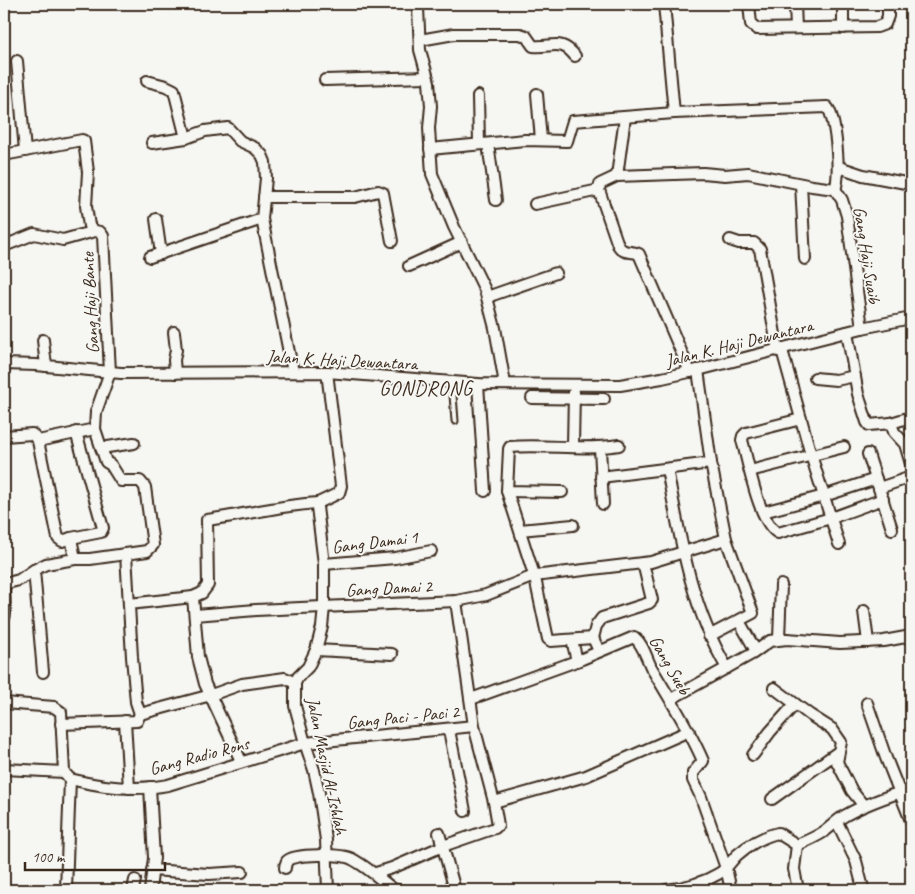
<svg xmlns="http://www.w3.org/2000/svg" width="915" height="894" font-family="Caveat,sans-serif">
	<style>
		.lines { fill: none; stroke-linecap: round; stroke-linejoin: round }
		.service-casing { stroke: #3b2a1e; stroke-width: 9 }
		.minor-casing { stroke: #3b2a1e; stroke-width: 14 }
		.service { stroke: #f6f6f2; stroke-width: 5 }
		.minor { stroke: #f6f6f2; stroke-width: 10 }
		.labels { text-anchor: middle; stroke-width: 4; stroke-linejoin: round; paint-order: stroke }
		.street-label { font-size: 18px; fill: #3b2a1e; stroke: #f6f6f2 }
		.quarter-label { font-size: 20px; letter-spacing: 1px; fill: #3b2a1e; stroke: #f6f6f2 }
	</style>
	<rect width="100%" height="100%" fill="#f6f6f2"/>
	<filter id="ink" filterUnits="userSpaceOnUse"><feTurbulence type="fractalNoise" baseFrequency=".02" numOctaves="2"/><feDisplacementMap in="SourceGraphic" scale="10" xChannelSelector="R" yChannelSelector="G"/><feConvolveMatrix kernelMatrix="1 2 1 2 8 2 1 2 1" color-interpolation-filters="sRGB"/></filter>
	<g filter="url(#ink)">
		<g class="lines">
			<g class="service-casing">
				<path id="service" d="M452,382l3,39"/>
			</g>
			<g class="minor-casing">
				<g id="minor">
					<path d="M664,4l10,109"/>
					<path d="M749,4l2,20 6,5 120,-2 8,-3 3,-8v-12"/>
					<path d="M795,4l1,24"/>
					<path d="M843,4v24"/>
					<path d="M418,8l2,42 9,32 2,24 -2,22 3,46 22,53 31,63 10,38 10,56"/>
					<path d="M420,40l34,-6h66l6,2 7,10c19,2 28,-8 42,10"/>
					<path d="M17,61l8,90"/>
					<path d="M325,80l102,-3"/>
					<path d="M147,81l19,5 8,4 12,48"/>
					<path d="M537,94l4,46"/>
					<path d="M478,96l1,48"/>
					<path d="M152,143l34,-5 19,-7 23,-3 12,13 15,7 7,7 3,7 1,16 -4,41 31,153"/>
					<path d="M488,144l8,56"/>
					<path d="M430,149l95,-9 42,1 6,-20 101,-8 153,-6c9,9 14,70 8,82l-23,-3 -64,-13 -23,2 -22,-2 -86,3 -17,8 -1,6 19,55c6,10 13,5 21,9l51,118"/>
					<path d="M4,155l78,-15 2,1 4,31 -2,34 3,20 6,5 5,1 3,4 7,136 -14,40 -1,17 11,33 5,3 10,16h19l5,6 8,58 -6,6 -57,8h-15"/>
					<path d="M839,167l24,8 48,9"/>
					<path d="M617,176l8,-59"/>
					<path d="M801,184l4,75"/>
					<path d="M835,189l7,11 5,16 15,112"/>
					<path d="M264,197h91l23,-6 5,2 9,48"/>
					<path d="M535,204l64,-14"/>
					<path d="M156,219l5,35"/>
					<path d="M730,240l9,3h15l6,6 18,102"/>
					<path d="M4,246l30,-12 29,6 32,-9"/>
					<path d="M150,257l112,-38"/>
					<path d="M409,266l53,-24"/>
					<path d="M487,297l69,-24"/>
					<path d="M174,332l2,18 -2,10 1,13"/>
					<path d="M847,332l11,62 9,28 2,3 22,-2 3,9 11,12 6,20"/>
					<path d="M43,340l3,26"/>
					<path d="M782,350l29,105 28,89"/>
					<path d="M4,364l32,1 85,8 206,-1 151,12 142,1 42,-7 36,-8 164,-42 49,-10"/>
					<path d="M698,370l13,93 15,76 27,74 -44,23"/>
					<path d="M327,372l14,114 -2,7 -21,10 -1,4 7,57v43l-2,20 -6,23 -8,17 -10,10 -3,6v23l10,37 9,27 5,23 7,47 2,50"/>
					<path d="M815,378l21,2 19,-4"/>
					<path d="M478,384l7,107"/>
					<path d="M532,398l72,1"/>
					<path d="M801,419l-55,14 -3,3 -1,4c6,21 17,84 36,93l53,-15 52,-19"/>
					<path d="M891,423l20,-6"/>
					<path d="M4,436l28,-2 6,7 20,97 4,3 9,-3 4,21 -29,5 -12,6 -15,10 -15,4"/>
					<path d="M38,441l57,-12"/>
					<path d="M573,446l1,-54"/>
					<path d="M101,448l33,-5"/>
					<path d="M600,448l3,56"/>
					<path d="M868,454l24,75"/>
					<path d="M667,469c13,69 24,138 60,199"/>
					<path d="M750,471l94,-24"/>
					<path d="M601,477l110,-14"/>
					<path d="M879,488l32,-11"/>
					<path d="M507,491l28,87 13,61 3,2 42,-3 6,13"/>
					<path d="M562,492l-55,-1 2,-42 1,-2c37,-3 73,4 109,-2"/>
					<path d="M763,512l61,-16 52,-17"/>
					<path d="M520,530l53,-5"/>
					<path d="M71,538l30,-6 2,-4 -27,-96"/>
					<path d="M126,554l6,103 4,45 4,12 71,-19 31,-11 43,-6 10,5"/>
					<path d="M324,564l71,-6 36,-7"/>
					<path d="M34,570l9,102"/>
					<path d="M4,584l1,30 -1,4"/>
					<path d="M129,604l64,-7"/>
					<path d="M864,611l4,31"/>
					<path d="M195,615l61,-5 200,-9 30,-6 48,-19 117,-14 75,-23"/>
					<path d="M739,621l17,30"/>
					<path d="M593,638l3,-12 6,-8 47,-15 3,-3 -9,-37"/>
					<path d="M779,639l2,-54"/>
					<path d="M572,640l5,21"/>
					<path d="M316,650l76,4"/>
					<path d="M774,688l36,27 22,14 9,13 -4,20 15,29 12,15"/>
					<path d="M471,699l111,-40 52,-22c9,7 12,20 17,30 18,31 38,61 52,94l-10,12v7l8,17 25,71 5,22"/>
					<path d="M671,699l81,-45 18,-13 17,-2 53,4 44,-2 27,-5"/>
					<path d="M4,703l50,4 7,5 3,60 6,7c31,8 67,12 98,6l137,-42 169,-17"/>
					<path d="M867,703l19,55 25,63"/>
					<path d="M125,721l4,67"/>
					<path d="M61,724l76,-3 3,-7"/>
					<path d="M449,730l16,81"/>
					<path d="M753,755l17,-23 25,-28"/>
					<path d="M241,761l-36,-77 -7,-27 -5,-60 9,-4 6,-8 -1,-65c37,-5 74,-15 111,-17"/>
					<path d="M4,769l60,3"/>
					<path d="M150,787l4,71 -4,32"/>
					<path d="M772,799l66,-47"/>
					<path d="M494,802l92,-26 103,-45"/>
					<path d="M837,822l19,39 7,27"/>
					<path d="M439,833l16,57"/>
					<path d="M797,845l-3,24 4,21"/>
					<path d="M285,868c0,-2 1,-5 2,-7 7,-8 55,-7 65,-2 14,7 28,20 41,30l5,1"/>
					<path d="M152,870l57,4 33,-2"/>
					<path d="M376,873l16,-5 51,-22 52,-18 3,-3 -4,-23 -20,-76 -18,-125"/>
					<path d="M66,890l4,-111"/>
					<path d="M133,890l2,-10"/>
					<path d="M666,890c17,-2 37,-7 52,-16 8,-4 13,-13 19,-19 11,-10 27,-19 41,-22l19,12c10,-4 19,-8 28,-14 7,-5 13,-12 21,-16 21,-12 42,-19 65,-26"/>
				</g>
			</g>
			<use href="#service" class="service"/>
			<use href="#minor" class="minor"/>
		</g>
	</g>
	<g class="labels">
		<g class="street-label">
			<text transform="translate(867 255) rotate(81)" y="6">Gang Haji Suaib</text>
			<text transform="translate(90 303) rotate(-93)" y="6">Gang Haji Bante</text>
			<text transform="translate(739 343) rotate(-14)" y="6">Jalan K. Haji Dewantara</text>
			<text transform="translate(342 360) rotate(3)" y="6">Jalan K. Haji Dewantara</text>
			<text transform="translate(375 542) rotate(-7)" y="6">Gang Damai 1</text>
			<text transform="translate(389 588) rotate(-3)" y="6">Gang Damai 2</text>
			<text transform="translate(670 665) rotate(60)" y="6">Gang Sueb</text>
			<text transform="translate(403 717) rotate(-6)" y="6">Gang Paci - Paci 2</text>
			<text transform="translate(199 756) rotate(-15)" y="6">Gang Radio Rons</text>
			<text transform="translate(327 766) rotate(78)" y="6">Jalan Masjid Al-Ishlah</text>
		</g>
		<g class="quarter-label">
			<text x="426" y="395">GONDRONG</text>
		</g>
	</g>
	<rect width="915" height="894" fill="none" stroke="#f6f6f2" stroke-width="20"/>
	<rect x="10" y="10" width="895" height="874" fill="none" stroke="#3b2a1e" stroke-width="2" filter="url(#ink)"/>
	<path d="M25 862v8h140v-8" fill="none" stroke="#3b2a1e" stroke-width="2.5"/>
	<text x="32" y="862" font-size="15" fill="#3b2a1e" stroke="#f6f6f2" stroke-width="4" paint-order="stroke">100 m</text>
</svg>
